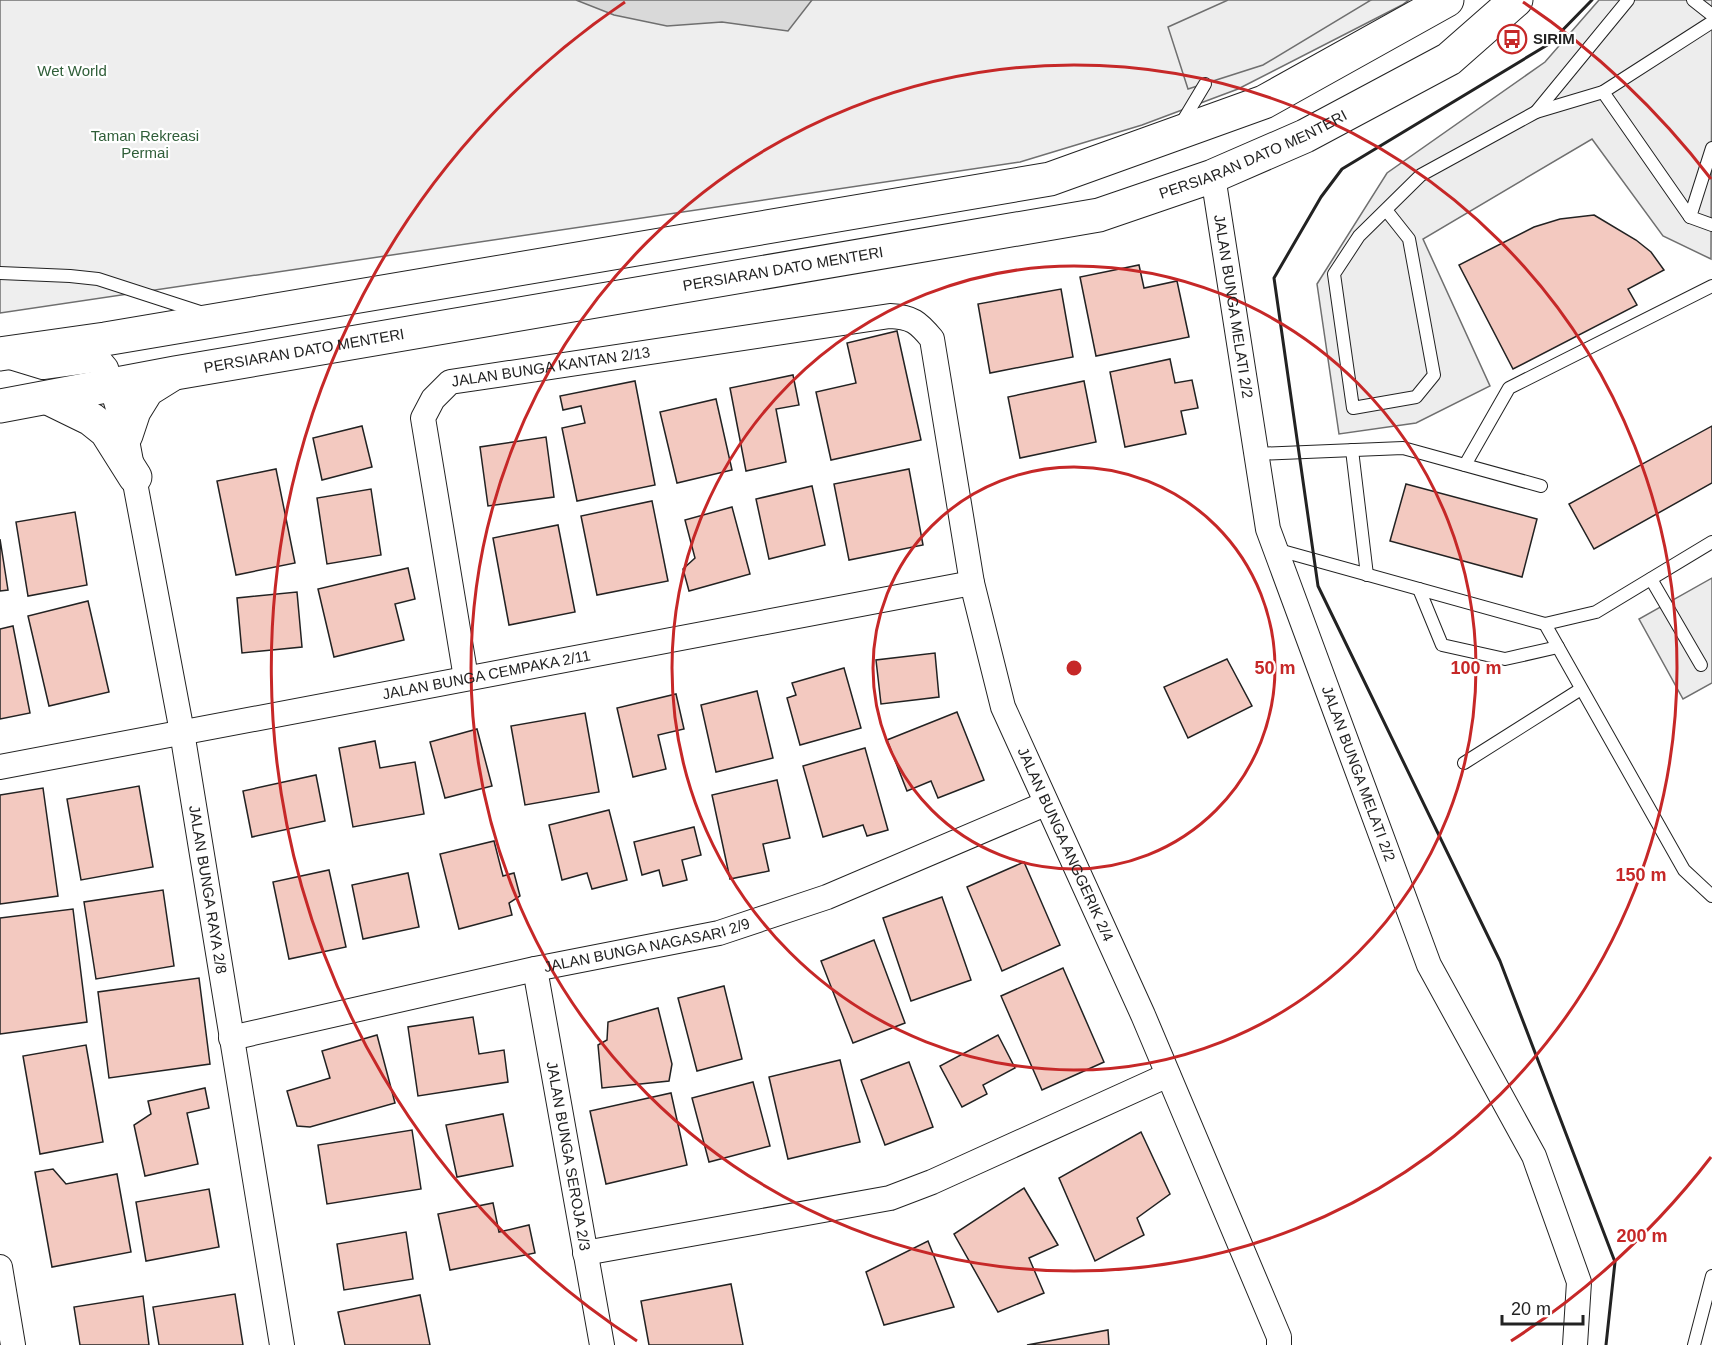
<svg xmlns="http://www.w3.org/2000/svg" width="1712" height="1345" font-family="Arial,sans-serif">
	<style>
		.green { fill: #eee; stroke: #6f6f6f; stroke-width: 1.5 }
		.parking { fill: #ededed; stroke: #6f6f6f; stroke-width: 1.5 }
		.water { fill: #d9d9d9; stroke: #6f6f6f; stroke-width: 1.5 }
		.building { fill: #f3c9c0; stroke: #222; stroke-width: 1.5 }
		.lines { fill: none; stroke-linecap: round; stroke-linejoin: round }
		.lane-casing { stroke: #222; stroke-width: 14 }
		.street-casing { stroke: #222; stroke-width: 26 }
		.primary-casing { stroke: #222; stroke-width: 35 }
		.lane { stroke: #fff; stroke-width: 12 }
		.street { stroke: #fff; stroke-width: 24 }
		.primary { stroke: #fff; stroke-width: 33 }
		.wall { stroke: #222; stroke-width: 3 }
		.ring { fill: none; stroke: #c62828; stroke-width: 3 }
		.labels { text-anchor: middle; stroke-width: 4.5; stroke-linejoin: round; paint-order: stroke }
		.poi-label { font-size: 15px; font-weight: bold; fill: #222; stroke: #fff; text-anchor: start }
		.park-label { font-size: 15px; fill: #2f5e38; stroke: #fff }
		.street-label { font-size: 15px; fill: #222; stroke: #fff }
		.centre { fill: #c62828; stroke: #fff; stroke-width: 3 }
		.ring-label { font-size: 18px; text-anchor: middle; font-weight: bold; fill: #c62828; stroke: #fff; stroke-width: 4.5; stroke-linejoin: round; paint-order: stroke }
	</style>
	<rect width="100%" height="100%" fill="#fff"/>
	<path class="green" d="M0,0h1409l-7,5 -164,84 -96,36 -122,37 -1020,151z"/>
	<g class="parking">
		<path d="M1228,0h143l-108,65 -75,24 -20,-62z"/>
		<path d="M1599,0h113l-1,259 -48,-23 -71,-97 -169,100 67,147 -74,37 -77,11 -22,-150 70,-111 158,-111z"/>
		<path d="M1712,578v105l-29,16 -44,-80z"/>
	</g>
	<path class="water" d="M576,0h236l-24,31 -66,-9 -55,4 -53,-11z"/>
	<g class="building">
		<path d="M1594,215l42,25 15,12 13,18 -36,19 9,16 -124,64 -54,-104 75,-38 26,-8z"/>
		<path d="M1139,265l5,23 33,-7 12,56 -93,19 -16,-79z"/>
		<path d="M1061,289l12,68 -83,16 -12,-69z"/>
		<path d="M897,331l24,109 -90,20 -15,-68 40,-9 -9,-40z"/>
		<path d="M1170,359l5,24 17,-3 6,28 -17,3 5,23 -61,13 -15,-75z"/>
		<path d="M793,375l6,30 -23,4 10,53 -40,9 -16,-83z"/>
		<path d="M635,381l20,104 -78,16 -15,-73 23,-5 -4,-17 -18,4 -3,-14z"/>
		<path d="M1084,381l12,61 -76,16 -12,-61z"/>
		<path d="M716,399l16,71 -55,13 -17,-71z"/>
		<path d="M362,426l10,41 -50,13 -9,-42z"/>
		<path d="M1712,426v57l-118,66 -25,-45z"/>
		<path d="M546,437l8,60 -66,9 -8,-59z"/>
		<path d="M276,469l19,94 -59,12 -19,-94z"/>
		<path d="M909,469l14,76 -74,15 -15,-76z"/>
		<path d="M1406,484l131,35 -15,58 -132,-36z"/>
		<path d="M812,486l13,59 -56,14 -13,-60z"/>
		<path d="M371,489l10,66 -54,9 -10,-66z"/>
		<path d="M652,501l16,80 -71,14 -16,-79z"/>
		<path d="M732,507l18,67 -61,17 -6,-22 12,-11 -10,-38z"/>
		<path d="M75,512l12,73 -59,11 -12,-74z"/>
		<path d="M558,525l17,87 -66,13 -16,-87z"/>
		<path d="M0,539l8,51 -8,1z"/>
		<path d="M408,568l7,31 -20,5 9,36 -70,17 -16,-68z"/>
		<path d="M297,592l5,55 -60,6 -5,-55z"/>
		<path d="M88,601l21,91 -60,14 -21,-90z"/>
		<path d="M13,626l17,87 -30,6v-90z"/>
		<path d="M935,653l4,44 -58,7 -5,-44z"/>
		<path d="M1227,659l25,47 -64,32 -24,-51z"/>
		<path d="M844,668l17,60 -61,17 -13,-47 9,-3 -4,-12z"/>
		<path d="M757,691l16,67 -57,14 -15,-67z"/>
		<path d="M676,694l8,35 -26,6 8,34 -33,8 -16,-69z"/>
		<path d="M957,712l27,68 -46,18 -7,-17 -24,10 -20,-51z"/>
		<path d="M585,713l14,79 -74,13 -14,-79z"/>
		<path d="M477,729l15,57 -47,12 -15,-56z"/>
		<path d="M375,741l5,27 35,-6 9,52 -71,13 -14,-79z"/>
		<path d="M865,748l23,82 -21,6 -4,-11 -40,12 -20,-71z"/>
		<path d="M316,775l9,46 -73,16 -9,-46z"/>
		<path d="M777,780l13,58 -27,6 6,27 -39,8 -18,-84z"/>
		<path d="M139,786l14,81 -72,13 -14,-81z"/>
		<path d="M43,788l15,108 -58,8v-109z"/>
		<path d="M609,810l18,70 -35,9 -5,-16 -25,7 -13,-55z"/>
		<path d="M694,827l7,28 -19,5 5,20 -24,6 -4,-16 -17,5 -8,-33z"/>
		<path d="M494,841l9,35 11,-3 6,23 -11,7 3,12 -53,14 -19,-75z"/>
		<path d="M1024,862l36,83 -58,26 -35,-84z"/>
		<path d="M329,870l17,77 -57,12 -16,-77z"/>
		<path d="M408,873l11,54 -56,12 -11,-54z"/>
		<path d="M163,890l11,76 -78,13 -12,-77z"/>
		<path d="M942,897l29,83 -60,21 -28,-83z"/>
		<path d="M73,909l14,113 -87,12v-116z"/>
		<path d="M874,940l31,83 -52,20 -32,-82z"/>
		<path d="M1063,968l41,94 -62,28 -41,-94z"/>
		<path d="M199,978l11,86 -101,14 -11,-86z"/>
		<path d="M724,986l18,73 -45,12 -19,-73z"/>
		<path d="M658,1008l14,56 -3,17 -67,7 -4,-43 9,-5 1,-18z"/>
		<path d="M473,1017l6,37 25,-4 4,32 -90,14 -10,-69z"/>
		<path d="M377,1035l18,68 -85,24 -13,-1 -10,-35 43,-13 -8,-27z"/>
		<path d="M998,1035l17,33 -32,17 4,9 -25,13 -22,-41z"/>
		<path d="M86,1045l17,97 -63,12 -17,-98z"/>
		<path d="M840,1060l20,82 -72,17 -19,-82z"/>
		<path d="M909,1062l24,65 -48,18 -24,-65z"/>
		<path d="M753,1082l17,64 -61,16 -17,-64z"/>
		<path d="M205,1088l4,20 -22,5 11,51 -53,12 -11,-51 17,-11 -3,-13z"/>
		<path d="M671,1093l16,72 -81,19 -16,-73z"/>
		<path d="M503,1114l10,52 -56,11 -11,-52z"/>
		<path d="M412,1130l9,59 -94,15 -9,-59z"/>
		<path d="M1141,1132l29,62 -33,24 7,17 -49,26 -36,-83z"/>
		<path d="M53,1169l13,15 51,-10 14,78 -79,15 -17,-95z"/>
		<path d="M1024,1188l34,57 -29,13 15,35 -46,19 -44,-78z"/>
		<path d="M209,1189l10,58 -73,14 -10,-59z"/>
		<path d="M493,1203l6,29 30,-7 6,28 -85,17 -12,-56z"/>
		<path d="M406,1232l7,47 -69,11 -7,-46z"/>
		<path d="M928,1241l26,66 -70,18 -18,-53z"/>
		<path d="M731,1284l12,61h-94l-8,-44z"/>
		<path d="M235,1294l8,51h-84l-6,-38z"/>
		<path d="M420,1295l10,50h-85l-7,-33z"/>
		<path d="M143,1296l6,49h-69l-6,-38z"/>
		<path d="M1108,1330l1,15h-82z"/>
	</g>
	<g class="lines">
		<g class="lane-casing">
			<g id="lane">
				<path d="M1693,0l19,15"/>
				<path d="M1603,92l87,125"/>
				<path d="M1536,112l92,-112"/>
				<path d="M1181,124l24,-40"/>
				<path d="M1712,148l-22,69 22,8"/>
				<path d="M1386,210l23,29 25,136 -18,22 -63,11 -19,-134 25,-38 62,-61 115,-63 67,-20 109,-70"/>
				<path d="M0,273l70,3 28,3 105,34"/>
				<path d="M1352,450l15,125"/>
				<path d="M1256,454l147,-6 138,38"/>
				<path d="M1465,465l44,-77 203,-102"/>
				<path d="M1275,549l270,75 139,246 28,26"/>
				<path d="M1651,579l50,86"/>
				<path d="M1419,589l23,56 63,14 53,-12"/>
				<path d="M1545,624l51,-12 116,-70"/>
				<path d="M1464,763l117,-74"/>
				<path d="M1694,1345l18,-69"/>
			</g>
		</g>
		<g class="street-casing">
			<g id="street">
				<path id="s1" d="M1213,176l55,353 161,436 105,191 45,126 -4,63"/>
				<path id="s2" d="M7,356l36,11 51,-7 7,2 5,6 20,67 56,297 100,613"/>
				<path id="s3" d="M466,678l-43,-260 10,-19 17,-17 440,-66c22,1 28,6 42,23l40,244 31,124 140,308 136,322v8"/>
				<path id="s4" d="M0,767l972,-184"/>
				<path id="s5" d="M535,969l67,376"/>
				<path id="s6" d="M231,1038l304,-69 184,-36 108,-36 218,-93"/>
				<path d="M585,1253l305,-55 42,-16 236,-107"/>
				<path d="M0,1267l13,78"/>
			</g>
		</g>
		<g class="primary-casing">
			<g id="primary">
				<path d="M0,354l105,-15 945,-160 214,-77 183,-102"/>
				<path d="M48,398l43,21 15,12 29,46"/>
				<path id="s7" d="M0,406l175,-33 924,-158 114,-39 92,-40 144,-77 67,-59"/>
				<path d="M126,435l8,-24 13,-21 24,-15"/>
			</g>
		</g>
		<use href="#lane" class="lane"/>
		<use href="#street" class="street"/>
		<use href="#primary" class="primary"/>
		<path class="wall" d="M1592,0l-43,44 -207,125 -21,28 -47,81 44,308 182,375 115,301 -9,83"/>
	</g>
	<g class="ring">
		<circle cx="1074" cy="668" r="201"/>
		<circle cx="1074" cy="668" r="402"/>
		<circle cx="1074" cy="668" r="603"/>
		<path d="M1711 1157A803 803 0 0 1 1511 1341M637 1341A803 803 0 0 1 625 2M1523 2A803 803 0 0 1 1711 179"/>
	</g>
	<defs>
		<g id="bus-ring" transform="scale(1.5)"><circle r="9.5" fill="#fff" stroke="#c62828" stroke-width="1.5"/><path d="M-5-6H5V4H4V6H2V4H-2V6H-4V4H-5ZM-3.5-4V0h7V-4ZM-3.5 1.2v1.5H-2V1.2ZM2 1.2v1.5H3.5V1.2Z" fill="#c62828"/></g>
	</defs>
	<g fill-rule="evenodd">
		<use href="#bus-ring" x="1512" y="39"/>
	</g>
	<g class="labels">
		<g class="poi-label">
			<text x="1533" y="44">SIRIM</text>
		</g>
		<g class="park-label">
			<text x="72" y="76">Wet World</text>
			<text x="145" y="141">Taman Rekreasi<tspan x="145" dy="17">Permai</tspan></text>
		</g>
		<g class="street-label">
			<text dy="5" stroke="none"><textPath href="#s7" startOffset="1281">PERSIARAN DATO MENTERI</textPath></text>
			<text dy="5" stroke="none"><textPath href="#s7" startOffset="795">PERSIARAN DATO MENTERI</textPath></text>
			<text dy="5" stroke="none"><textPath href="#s1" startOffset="132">JALAN BUNGA MELATI 2/2</textPath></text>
			<text dy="5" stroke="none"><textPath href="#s7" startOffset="309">PERSIARAN DATO MENTERI</textPath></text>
			<text dy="5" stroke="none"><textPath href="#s3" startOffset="411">JALAN BUNGA KANTAN 2/13</textPath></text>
			<text dy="5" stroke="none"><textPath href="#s4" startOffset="495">JALAN BUNGA CEMPAKA 2/11</textPath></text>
			<text dy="5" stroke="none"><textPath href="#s1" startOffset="618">JALAN BUNGA MELATI 2/2</textPath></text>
			<text dy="5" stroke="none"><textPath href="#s3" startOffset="1330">JALAN BUNGA ANGGERIK 2/4</textPath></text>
			<text dy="5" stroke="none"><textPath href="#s2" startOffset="636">JALAN BUNGA RAYA 2/8</textPath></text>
			<text dy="5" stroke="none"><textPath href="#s6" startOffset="426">JALAN BUNGA NAGASARI 2/9</textPath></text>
			<text dy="5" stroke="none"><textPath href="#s5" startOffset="190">JALAN BUNGA SEROJA 2/3</textPath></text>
		</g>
	</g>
	<circle cx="1074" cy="668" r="9" class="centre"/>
	<g class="ring-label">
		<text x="1275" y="674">50 m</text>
		<text x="1476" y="674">100 m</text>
		<text x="1641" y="881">150 m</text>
		<text x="1642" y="1242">200 m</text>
	</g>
	<path d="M1502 1315v9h81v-9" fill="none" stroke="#222222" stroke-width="3"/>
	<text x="1511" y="1315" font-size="18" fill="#222222" stroke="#ffffff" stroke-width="4.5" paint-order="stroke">20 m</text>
</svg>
